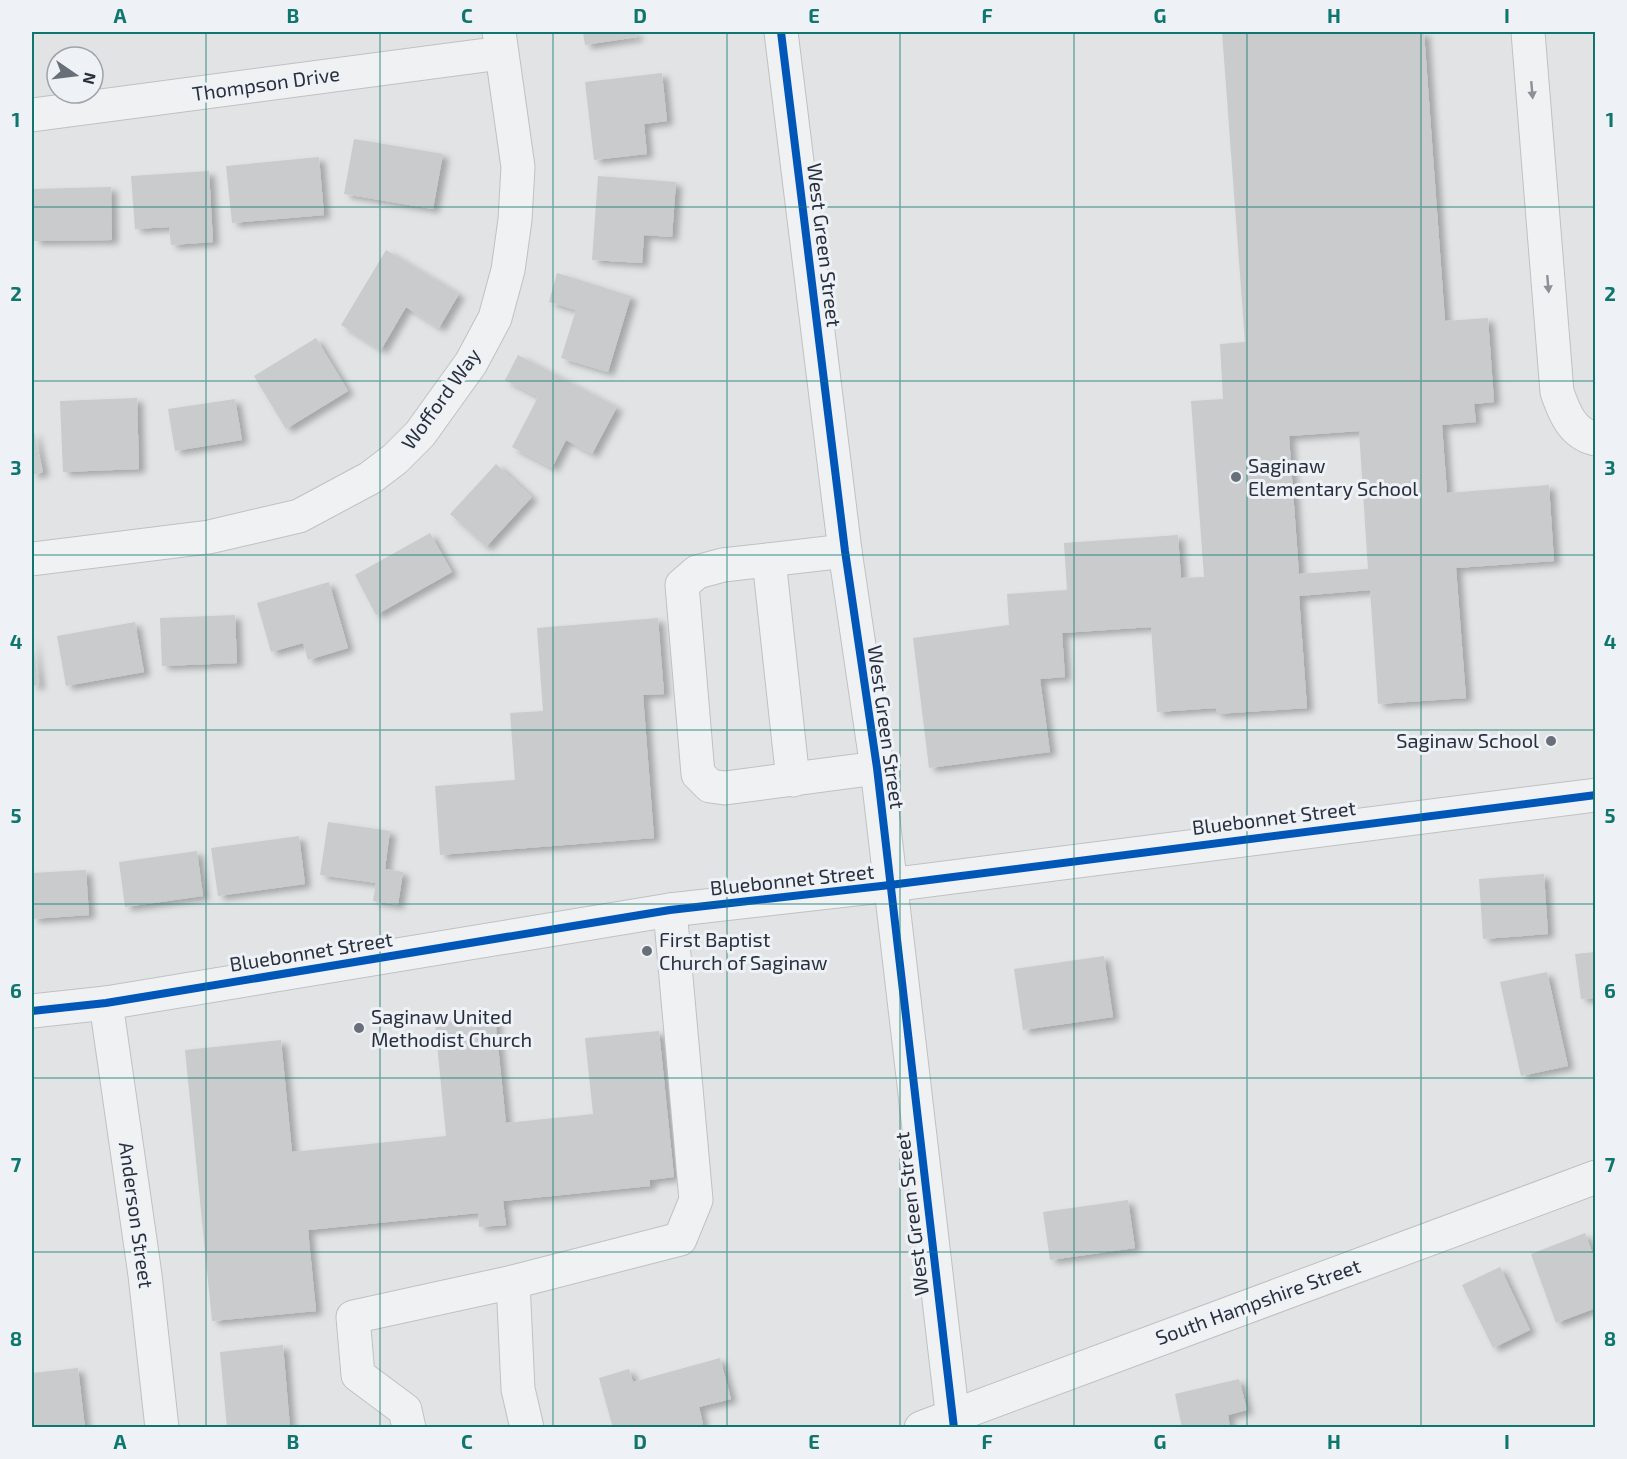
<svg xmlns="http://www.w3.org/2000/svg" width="1627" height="1459" font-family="'Exo 2',sans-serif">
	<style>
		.building { fill: #c9cbcd; fill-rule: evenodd; filter: url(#shadow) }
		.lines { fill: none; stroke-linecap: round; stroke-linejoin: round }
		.minor-casing { stroke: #bfc1c3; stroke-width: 35 }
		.minor { stroke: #f0f1f2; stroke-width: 33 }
		.cycleway-casing { stroke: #eef1f5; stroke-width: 11 }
		.cycleway { stroke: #0057b8; stroke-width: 8 }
		.oneway { fill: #8c9098 }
		.grid { fill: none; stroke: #0f766e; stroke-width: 1.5; stroke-opacity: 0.55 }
		.poi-dot { fill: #696f78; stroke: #eef1f5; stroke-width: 2 }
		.labels { text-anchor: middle; stroke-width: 6; stroke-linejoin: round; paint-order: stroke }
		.street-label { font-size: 20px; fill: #28303e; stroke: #eef1f5 }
		.poi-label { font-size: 20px; fill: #28303e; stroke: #eef1f5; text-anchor: start }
		.neatline { fill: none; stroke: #0f766e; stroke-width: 2 }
		.grid-label { font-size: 20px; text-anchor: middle; font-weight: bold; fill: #0f766e }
	</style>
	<defs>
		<filter id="shadow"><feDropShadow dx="6" dy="4" stdDeviation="3" flood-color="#0004"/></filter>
	</defs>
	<rect width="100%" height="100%" fill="#e1e3e5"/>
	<g class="building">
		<path d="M583,32h53l1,5 -52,8z"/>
		<path d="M1222,32h202l21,289 43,-3 6,84 -20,2 2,18 -34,3 5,68 102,-8 5,76 -98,7 10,130 -88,6 -8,-114 -71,6 8,112 -91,6v-6l-59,4 -6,-85 -89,6 3,44 -25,2 10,73 -121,16 -16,-130 96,-13 -2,-31 60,-4 -3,-47 114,-8 3,43 23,-1 -13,-176 32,-2 -3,-55 25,-2zM1359,431l9,138 -69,5 -10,-138z"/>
		<path d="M662,73l5,48 -23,3 3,30 -53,6 -9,-78z"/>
		<path d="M354,139l89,15 -10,55 -89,-15z"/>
		<path d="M319,157l5,58 -92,8 -6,-57z"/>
		<path d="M209,171l4,71 -42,3 -2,-18 -34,2 -4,-53z"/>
		<path d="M598,176l78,6 -4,55 -28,-2 -2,28 -50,-3z"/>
		<path d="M111,187l1,53 -78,1 -1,-52z"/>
		<path d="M386,250l73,44 -20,34 -33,-21 -25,43 -40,-25z"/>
		<path d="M557,273l74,23 -23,76 -47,-14 15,-48 -27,-8z"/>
		<path d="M316,338l32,53 -62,38 -32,-53z"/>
		<path d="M518,355l99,52 -25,47 -26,-14 -14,28 -40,-21 26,-50 -33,-17z"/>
		<path d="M137,398l2,71 -76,3 -3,-71z"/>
		<path d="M235,399l7,41 -67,11 -7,-42z"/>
		<path d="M34,432l9,40 -11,3v-42z"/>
		<path d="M496,464l36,33 -46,50 -36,-33z"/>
		<path d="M430,533l22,39 -76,43 -21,-40z"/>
		<path d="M329,582l19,66 -40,12 -5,-17 -32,9 -14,-49z"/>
		<path d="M235,615l2,48 -75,3 -2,-48z"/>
		<path d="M658,618l6,76 -21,1 11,143 -214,17 -5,-69 80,-6 -5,-67 33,-2 -6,-83z"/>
		<path d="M135,622l9,50 -78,14 -9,-50z"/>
		<path d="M32,636l7,49 -7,1z"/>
		<path d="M328,822l62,9 -5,38 18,3 -5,33 -25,-4 3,-18 -56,-8z"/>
		<path d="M299,836l6,48 -87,12 -7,-48z"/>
		<path d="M197,851l6,45 -78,11 -6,-45z"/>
		<path d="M86,870l3,45 -57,4v-46z"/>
		<path d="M1544,874l4,60 -65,5 -4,-60z"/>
		<path d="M1596,952v46l-15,1 -6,-45z"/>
		<path d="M1104,956l9,61 -90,13 -9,-61z"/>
		<path d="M1547,972l21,94 -47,10 -21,-94z"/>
		<path d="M495,1017l11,106 87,-9 -8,-76 74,-7 15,146 -24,3v6l-147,15 3,24 -27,2 -1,-14 -170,17 8,81 -104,10 -27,-271 96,-10 11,112 154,-16 -11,-113z"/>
		<path d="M1128,1200l7,48 -85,12 -7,-48z"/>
		<path d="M1585,1233l11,29v46l-40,15 -25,-69z"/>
		<path d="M1500,1267l30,63 -37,18 -31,-63z"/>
		<path d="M283,1345l7,83h-63l-7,-76z"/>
		<path d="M720,1358l11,41 -32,8 4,17 -11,4h-79l-14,-50 30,-9 4,13z"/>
		<path d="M78,1368l7,60h-53v-55z"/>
		<path d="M1239,1379l8,31 -19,5 2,13h-48l-7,-34z"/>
	</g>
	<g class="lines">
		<g class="minor-casing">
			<g id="minor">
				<path d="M781,32l64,519 32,217 77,660"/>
				<path d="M1528,32l29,360c7,20 15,42 39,47"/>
				<path d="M32,115l469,-62"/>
				<path d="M845,551l-122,14 -26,7 -15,13 16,189 12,12 15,2 152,-20"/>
				<path d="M32,559l177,-22 90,-21 71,-38 25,-19 25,-25 51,-71 24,-45 13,-48 7,-50 3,-53 -19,-135"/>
				<path d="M769,560l24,220"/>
				<path d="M106,1003l39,272 17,153"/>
				<path d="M32,1011l74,-8 564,-93 220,-25 706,-90"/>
				<path d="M513,1282l167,-43 16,-39 -26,-290"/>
				<path d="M409,1428l-4,-18 -47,-35 -5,-58 160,-35 5,107 9,39"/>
				<path d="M921,1428l675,-251"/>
			</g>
		</g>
		<use href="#minor" class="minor"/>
		<g class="cycleway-casing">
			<g id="cycleway">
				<path d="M781,32l64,519 32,217 77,660"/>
				<path d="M32,1011l74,-8 564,-93 220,-25 706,-90"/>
			</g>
		</g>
		<use href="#cycleway" class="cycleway"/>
	</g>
	<defs><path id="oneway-solid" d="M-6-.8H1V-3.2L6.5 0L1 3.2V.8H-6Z" transform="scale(1.5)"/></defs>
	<g class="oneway">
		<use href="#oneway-solid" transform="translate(1532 90) rotate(85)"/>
		<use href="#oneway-solid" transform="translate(1548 284) rotate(85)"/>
	</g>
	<path class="grid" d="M206,32v1396M380,32v1396M553,32v1396M727,32v1396M900,32v1396M1074,32v1396M1247,32v1396M1421,32v1396M32,207h1564M32,381h1564M32,555h1564M32,730h1564M32,904h1564M32,1078h1564M32,1252h1564"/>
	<g class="poi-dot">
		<circle cx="1236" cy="477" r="6"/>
		<circle cx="1551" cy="741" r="6"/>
		<circle cx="647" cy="951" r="6"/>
		<circle cx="359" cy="1028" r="6"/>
	</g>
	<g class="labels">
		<g class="street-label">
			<text transform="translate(266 84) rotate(-8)" y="7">Thompson Drive</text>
			<text transform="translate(824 245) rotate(83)" y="7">West Green Street</text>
			<text transform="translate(441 399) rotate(-54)" y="7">Wofford Way</text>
			<text transform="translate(886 727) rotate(82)" y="7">West Green Street</text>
			<text transform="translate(1274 818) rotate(-7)" y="7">Bluebonnet Street</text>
			<text transform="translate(792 880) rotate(-6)" y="7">Bluebonnet Street</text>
			<text transform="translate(311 952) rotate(-9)" y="7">Bluebonnet Street</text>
			<text transform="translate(912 1214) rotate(-97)" y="7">West Green Street</text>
			<text transform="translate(136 1215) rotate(82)" y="7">Anderson Street</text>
			<text transform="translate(1258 1302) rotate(-20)" y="7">South Hampshire Street</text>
		</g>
		<g class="poi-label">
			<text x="1248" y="473">Saginaw<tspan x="1248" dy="23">Elementary School</tspan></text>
			<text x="1539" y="748" text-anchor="end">Saginaw School</text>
			<text x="659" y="947">First Baptist<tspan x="659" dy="23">Church of Saginaw</tspan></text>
			<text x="371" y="1024">Saginaw United<tspan x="371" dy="23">Methodist Church</tspan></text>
		</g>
	</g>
	<rect width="1627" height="1459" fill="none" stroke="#eef1f5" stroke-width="66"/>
	<g transform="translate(75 75) rotate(104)"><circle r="28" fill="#eef1f5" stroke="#9fa4ac" stroke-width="1.5"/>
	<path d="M0-4.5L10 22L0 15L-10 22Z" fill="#696f78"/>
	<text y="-9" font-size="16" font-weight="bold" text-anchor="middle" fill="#28303e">N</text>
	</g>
	<rect x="33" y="33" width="1561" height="1393" class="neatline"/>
	<g class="grid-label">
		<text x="120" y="23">A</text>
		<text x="293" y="23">B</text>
		<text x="467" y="23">C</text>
		<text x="640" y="23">D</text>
		<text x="814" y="23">E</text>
		<text x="987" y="23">F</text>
		<text x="1160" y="23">G</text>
		<text x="1334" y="23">H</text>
		<text x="1507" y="23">I</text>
		<text x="16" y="127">1</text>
		<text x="1610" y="127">1</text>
		<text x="16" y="301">2</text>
		<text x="1610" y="301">2</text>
		<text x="16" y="475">3</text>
		<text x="1610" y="475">3</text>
		<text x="16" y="649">4</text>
		<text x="1610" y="649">4</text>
		<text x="16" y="823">5</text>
		<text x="1610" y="823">5</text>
		<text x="16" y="998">6</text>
		<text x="1610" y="998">6</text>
		<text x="16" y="1172">7</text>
		<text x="1610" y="1172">7</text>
		<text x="16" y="1346">8</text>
		<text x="1610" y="1346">8</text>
		<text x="120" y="1449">A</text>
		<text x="293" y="1449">B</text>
		<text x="467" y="1449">C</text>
		<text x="640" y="1449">D</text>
		<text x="814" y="1449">E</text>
		<text x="987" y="1449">F</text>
		<text x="1160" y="1449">G</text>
		<text x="1334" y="1449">H</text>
		<text x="1507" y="1449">I</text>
	</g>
</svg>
